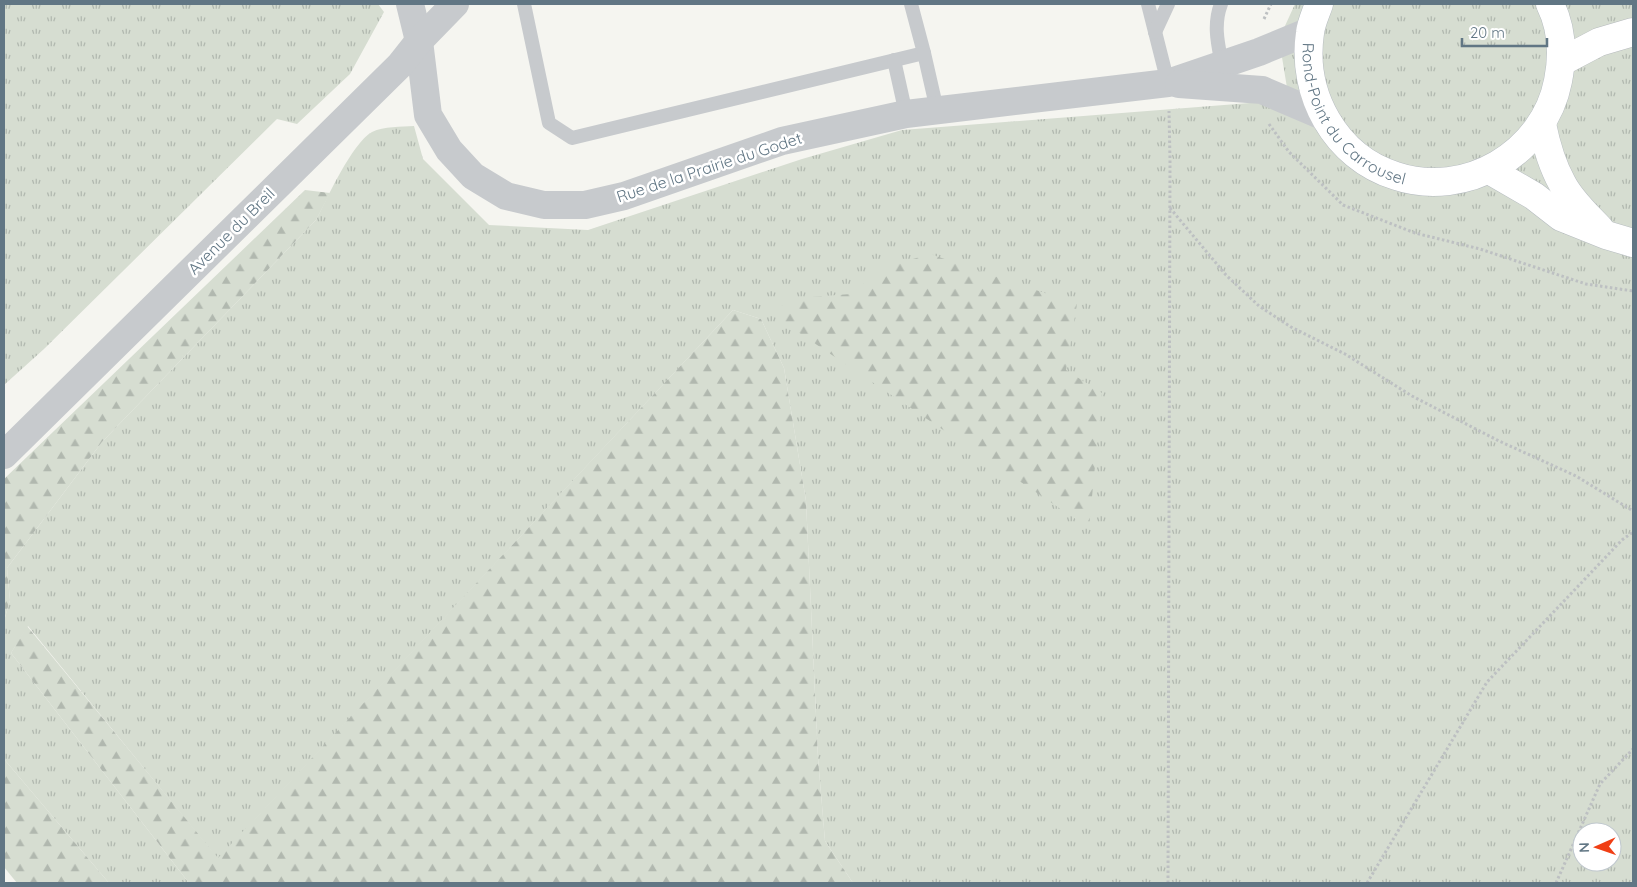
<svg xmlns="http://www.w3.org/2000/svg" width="1637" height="887" font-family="Quicksand,sans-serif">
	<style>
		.grass { fill: url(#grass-tufts); fill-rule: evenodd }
		.forest { fill: url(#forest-firs) }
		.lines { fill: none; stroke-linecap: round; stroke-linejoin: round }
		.secondary-casing { stroke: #b6bcc0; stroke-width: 29 }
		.highway-casing { stroke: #b6babd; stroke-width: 29 }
		.path { stroke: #bdc0c2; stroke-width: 3; stroke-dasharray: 2.5 2.5; stroke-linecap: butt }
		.lane { stroke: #c7cacd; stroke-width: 14 }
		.street { stroke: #c7cacd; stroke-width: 28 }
		.secondary { stroke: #fff; stroke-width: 28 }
		.highway { stroke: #fff; stroke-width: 28 }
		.labels { text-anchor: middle; stroke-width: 5; stroke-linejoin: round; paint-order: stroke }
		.street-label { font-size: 16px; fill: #617684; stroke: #fff }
	</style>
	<defs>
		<pattern id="grass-tufts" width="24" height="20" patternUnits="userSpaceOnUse" patternTransform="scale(1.25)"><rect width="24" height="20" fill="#d6ddd1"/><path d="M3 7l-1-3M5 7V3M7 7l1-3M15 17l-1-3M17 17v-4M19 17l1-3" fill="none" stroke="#b1b8af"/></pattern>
		<pattern id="forest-firs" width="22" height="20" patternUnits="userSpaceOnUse" patternTransform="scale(1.25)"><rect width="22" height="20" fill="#d6ddd1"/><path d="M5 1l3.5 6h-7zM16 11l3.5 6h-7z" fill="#b1b8af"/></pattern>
	</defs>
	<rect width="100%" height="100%" fill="#f5f5f0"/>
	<g class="grass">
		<path d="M4,4h374l6,8 -34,62 -53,50 -20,-5 -233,230 -40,36z"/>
		<path d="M1295,4h338v879h-780l-28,-42 -7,-83 -12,-257 -22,-133 -23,-49 -28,-9 -515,549 -190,-233 -17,27 178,230h-80l-105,-124v-138l6,-21 -3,-32 95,-126 214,-222c11,-21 36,-77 56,-88 12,-6 29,-5 42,-6l9,33 66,66 99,5 214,-71 100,-29 387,-30 -10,-61zM1582,832h30v30h-30z"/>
	</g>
	<g class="forest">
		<path d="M305,190l25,3 -14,27 -214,222 -95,126 3,32 -6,21v-142z"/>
		<path d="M930,254l147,50 -11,66 36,23 -13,135 -309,-208 3,-21 68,-5 31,-26z"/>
		<path d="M733,310l28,9 23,49 22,133 12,257 7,83 28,42h-664l-178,-230 16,-27 191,232z"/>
		<path d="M4,759l105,124h-92l-13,-16z"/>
	</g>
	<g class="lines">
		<g class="secondary-casing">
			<g id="secondary">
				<path id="s1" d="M1319,4c-3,9 -8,19 -9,29 -9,61 25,124 86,143 69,23 148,-22 162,-95 5,-25 4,-53 -8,-77"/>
				<path d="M1542,124c4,20 10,41 20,59 9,18 25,32 38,46"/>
				<path d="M1489,170l45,26 27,21 45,18 27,8"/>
			</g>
		</g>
		<g class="highway-casing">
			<path id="highway" d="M1561,62l38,-20 34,-10"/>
		</g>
		<g class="path">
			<path d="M1264,19l7,-15"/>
			<path d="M1269,124l20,28 54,53 72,28 65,16 106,35 47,7"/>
			<path d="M1170,208l56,67 33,31 32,21 54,27 67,42 87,45 77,35 57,35"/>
			<path d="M1168,883l2,-723 -1,-49"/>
			<path d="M1367,883l120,-201 135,-142 11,-8"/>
			<path d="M1556,883l44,-99 33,-35"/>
		</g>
		<g class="lane">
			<path d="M524,4l25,119 23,15 352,-85 -13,-49"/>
			<path d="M1148,4l20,79"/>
			<path d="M1221,4c-8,21 -3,40 1,61"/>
			<path d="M1155,32l13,-28"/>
			<path d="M924,53l13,57"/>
			<path d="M894,60l12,54"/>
		</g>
		<g class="street">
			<path d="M410,4l9,37 9,74 21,35 24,26 33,20 38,9h41l39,-9 158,-55 124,-27 262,-31 91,-31 51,-21"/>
			<path d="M1179,84l83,6 61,26"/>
			<path d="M4,455l396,-390 19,-24 36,-37"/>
		</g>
		<use href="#secondary" class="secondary"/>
		<use href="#highway" class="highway"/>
	</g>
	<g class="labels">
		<g class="street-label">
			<text dy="6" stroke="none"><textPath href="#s1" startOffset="131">Rond-Point du Carrousel</textPath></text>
			<text transform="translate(709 167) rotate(-18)" y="6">Rue de la Prairie du Godet</text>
			<text transform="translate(231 231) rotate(-45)" y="6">Avenue du Breil</text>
		</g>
	</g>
	<rect width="1637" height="887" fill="none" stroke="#617684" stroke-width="10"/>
	<g transform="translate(1597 847) rotate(268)"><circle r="24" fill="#ffffff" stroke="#c0c8ce"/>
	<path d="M0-4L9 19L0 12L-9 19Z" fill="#f03f15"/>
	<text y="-8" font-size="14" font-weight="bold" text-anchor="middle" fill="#617684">N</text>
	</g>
	<path d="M1462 38v8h85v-8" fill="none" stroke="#617684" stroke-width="2.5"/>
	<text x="1470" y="38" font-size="15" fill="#617684" stroke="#ffffff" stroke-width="4" paint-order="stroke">20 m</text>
</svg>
